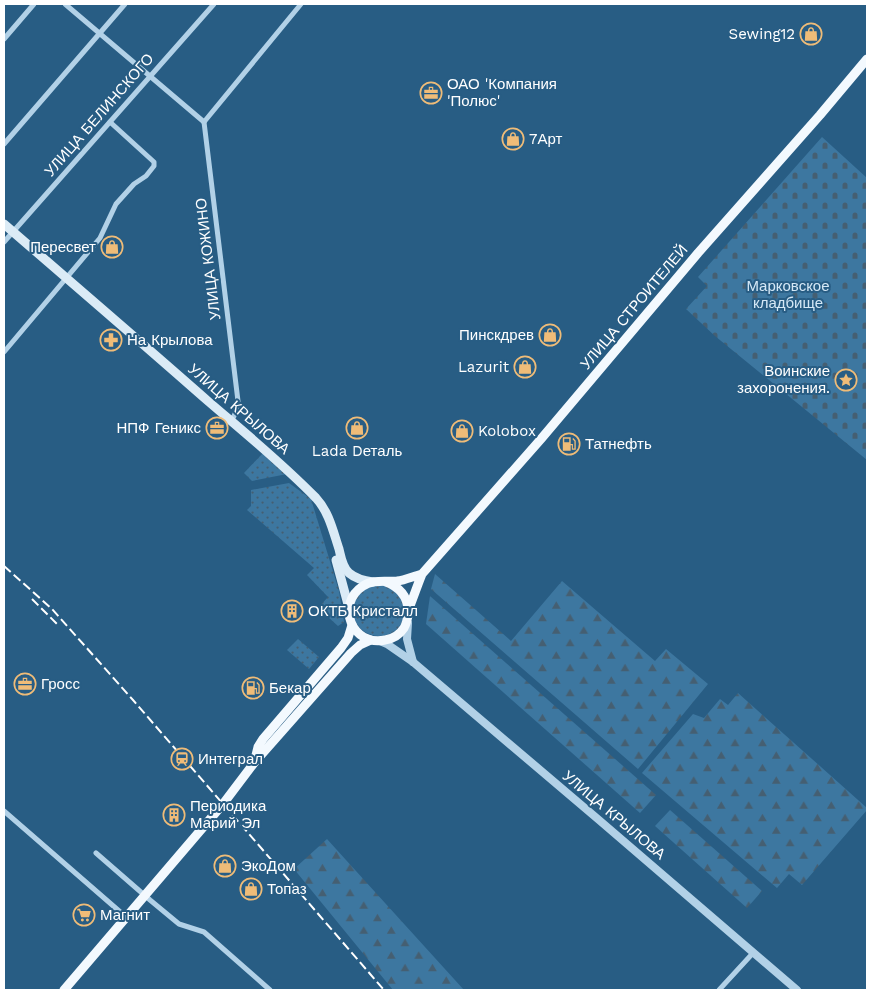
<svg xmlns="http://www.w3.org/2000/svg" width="871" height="994" font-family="'Work Sans',sans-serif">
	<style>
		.grass { fill: url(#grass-dots) }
		.forest { fill: url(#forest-firs) }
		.cemetery { fill: url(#cemetery-stones) }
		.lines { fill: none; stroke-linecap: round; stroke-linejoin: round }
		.minor { stroke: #b2d1e7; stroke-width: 5 }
		.tertiary { stroke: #b2d1e7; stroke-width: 8 }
		.secondary { stroke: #dbebf6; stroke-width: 9 }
		.primary { stroke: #f3f9fe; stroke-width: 9 }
		.rail { stroke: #fff; stroke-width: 2; stroke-dasharray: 9 4; stroke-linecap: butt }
		.labels { text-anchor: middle; stroke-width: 4; stroke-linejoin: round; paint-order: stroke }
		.poi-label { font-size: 15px; fill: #fff; stroke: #285d84; text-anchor: start }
		.street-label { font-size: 15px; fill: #fff; stroke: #285d84 }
		.park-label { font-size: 15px; fill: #d5e8f6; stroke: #285d84 }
	</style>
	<defs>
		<pattern id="grass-dots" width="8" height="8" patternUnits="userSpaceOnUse" patternTransform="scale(1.25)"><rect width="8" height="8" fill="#3d77a0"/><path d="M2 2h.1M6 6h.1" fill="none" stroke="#455f72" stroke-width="1.8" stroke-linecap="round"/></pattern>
		<pattern id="forest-firs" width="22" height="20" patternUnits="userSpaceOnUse" patternTransform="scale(1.25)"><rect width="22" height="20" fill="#3d77a0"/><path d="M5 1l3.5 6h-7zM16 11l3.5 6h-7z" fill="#455f72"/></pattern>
		<pattern id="cemetery-stones" width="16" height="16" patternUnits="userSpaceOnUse" patternTransform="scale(1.25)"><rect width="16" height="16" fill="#3d77a0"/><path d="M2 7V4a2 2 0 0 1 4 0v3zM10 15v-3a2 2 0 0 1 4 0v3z" fill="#455f72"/></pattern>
	</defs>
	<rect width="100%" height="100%" fill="#285d84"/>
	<g class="grass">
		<path d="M263,453l24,21 -35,7 -8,-8z"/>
		<path d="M289,483l22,16 28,92 5,31 -6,4 -20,-18 10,-11 -21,-22 7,-7 -67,-58 4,-4v-16z"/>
		<circle cx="379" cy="610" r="26"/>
		<path d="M298,639l21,18 -10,12 -22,-19z"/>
	</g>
	<g class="forest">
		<path d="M435,574l76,67 51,-60 93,80 11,-12 42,35 -70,85 -207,-180z"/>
		<path d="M430,596l226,199 -16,18 -214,-189z"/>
		<path d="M738,693l129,115v2l-65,75 -13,-11 -12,14 -135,-115 51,-59 11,4 16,-19 8,6z"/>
		<path d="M670,810l92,81 -15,17 -92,-82z"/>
		<path d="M327,839l9,10 128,141h-71l-99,-121z"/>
	</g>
	<path class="cemetery" d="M822,137l45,41v282l-152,-124 -29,-27 21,-23 -9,-9z"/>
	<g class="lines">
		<g class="minor">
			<path d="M65,4l139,118"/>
			<path d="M4,39l30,-35"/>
			<path d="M204,122l34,279c-1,8 -2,13 -7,20"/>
			<path d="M204,122l97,-118"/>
			<path d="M4,144l121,-140"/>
			<path d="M4,242l210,-238"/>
			<path d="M4,352l96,-114 16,-34 18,-20 12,-8 8,-10v-4l-44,-40"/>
			<path d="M4,811l122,106"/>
			<path d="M96,853l54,47 29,24 25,8 66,58"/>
			<path d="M719,990l34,-37"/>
		</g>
		<g class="tertiary">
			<path d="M408,623l-1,16 6,23"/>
			<path d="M380,641l7,3 26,18 186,158 198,170"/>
		</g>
		<g class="secondary">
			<path d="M4,224c68,59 137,118 205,178 36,31 73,61 107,96 13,14 17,33 23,51 2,8 3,18 10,24 7,6 16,8 24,9"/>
			<path d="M336,560l13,48"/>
		</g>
		<g class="primary">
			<path d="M422,574c-8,2 -17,6 -25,7 -12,1 -24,-2 -34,5 -28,18 -11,61 22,54 8,-1 15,-6 19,-12 4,-7 4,-15 6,-22 4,-11 8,-22 12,-32l119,-135 157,-186 122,-138 47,-56"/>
			<path d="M386,582c13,5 21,13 22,27"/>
			<path d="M254,763l4,-16 5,-8 78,-91 7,-10 4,-13"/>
			<path d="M64,990l159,-186 31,-41 97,-110 9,-8 11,-5"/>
		</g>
		<g class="rail">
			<path d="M4,566l48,43 81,91 251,290"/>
			<path d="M32,599l27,27"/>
		</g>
	</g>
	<defs>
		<g id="shop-ring" transform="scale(1.125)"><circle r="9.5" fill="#285d84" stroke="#efbc78" stroke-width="1.5"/><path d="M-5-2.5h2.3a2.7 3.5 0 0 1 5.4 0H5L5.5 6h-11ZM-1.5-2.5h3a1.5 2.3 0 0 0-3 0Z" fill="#efbc78"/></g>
		<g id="office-ring" transform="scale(1.125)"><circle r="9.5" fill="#285d84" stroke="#efbc78" stroke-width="1.5"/><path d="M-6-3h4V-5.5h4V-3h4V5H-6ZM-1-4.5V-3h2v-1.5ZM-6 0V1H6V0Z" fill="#efbc78"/></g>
		<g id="pharmacy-ring" transform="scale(1.125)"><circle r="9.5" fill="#285d84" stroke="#efbc78" stroke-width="1.5"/><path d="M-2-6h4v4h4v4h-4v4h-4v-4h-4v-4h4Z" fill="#efbc78"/></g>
		<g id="sight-ring" transform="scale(1.125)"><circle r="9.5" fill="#285d84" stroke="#efbc78" stroke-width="1.5"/><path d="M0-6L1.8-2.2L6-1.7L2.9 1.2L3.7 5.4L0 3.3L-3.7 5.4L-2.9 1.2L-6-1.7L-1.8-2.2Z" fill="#efbc78"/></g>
		<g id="fuel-ring" transform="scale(1.125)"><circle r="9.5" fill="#285d84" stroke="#efbc78" stroke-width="1.5"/><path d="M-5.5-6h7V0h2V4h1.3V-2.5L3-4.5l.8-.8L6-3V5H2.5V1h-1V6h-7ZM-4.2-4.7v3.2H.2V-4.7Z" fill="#efbc78"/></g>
		<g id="building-ring" transform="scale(1.125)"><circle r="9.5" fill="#285d84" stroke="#efbc78" stroke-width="1.5"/><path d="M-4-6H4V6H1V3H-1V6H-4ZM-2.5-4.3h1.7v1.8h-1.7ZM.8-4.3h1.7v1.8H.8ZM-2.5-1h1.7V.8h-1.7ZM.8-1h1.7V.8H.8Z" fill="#efbc78"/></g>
		<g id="station-ring" transform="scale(1.125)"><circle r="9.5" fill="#285d84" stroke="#efbc78" stroke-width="1.5"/><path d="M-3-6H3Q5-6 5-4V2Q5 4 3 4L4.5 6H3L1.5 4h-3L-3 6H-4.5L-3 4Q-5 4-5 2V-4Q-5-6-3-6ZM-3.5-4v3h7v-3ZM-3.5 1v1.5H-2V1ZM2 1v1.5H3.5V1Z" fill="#efbc78"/></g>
		<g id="supermarket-ring" transform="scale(1.125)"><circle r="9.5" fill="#285d84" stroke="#efbc78" stroke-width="1.5"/><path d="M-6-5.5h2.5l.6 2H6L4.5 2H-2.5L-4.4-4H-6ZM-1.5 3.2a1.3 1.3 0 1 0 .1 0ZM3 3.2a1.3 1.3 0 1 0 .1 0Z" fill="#efbc78"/></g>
	</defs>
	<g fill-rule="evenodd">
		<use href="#shop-ring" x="811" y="34"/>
		<use href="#office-ring" x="431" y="93"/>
		<use href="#shop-ring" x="513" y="139"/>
		<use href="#shop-ring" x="112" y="247"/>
		<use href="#shop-ring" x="550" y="335"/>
		<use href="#pharmacy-ring" x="111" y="340"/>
		<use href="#shop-ring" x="525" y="367"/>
		<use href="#sight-ring" x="846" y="380"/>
		<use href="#office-ring" x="217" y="428"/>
		<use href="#shop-ring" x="357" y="428"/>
		<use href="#shop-ring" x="462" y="431"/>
		<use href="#fuel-ring" x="569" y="444"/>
		<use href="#building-ring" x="292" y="611"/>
		<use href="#office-ring" x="25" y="684"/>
		<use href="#fuel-ring" x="253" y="688"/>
		<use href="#station-ring" x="182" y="759"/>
		<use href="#building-ring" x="174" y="815"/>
		<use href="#shop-ring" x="225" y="866"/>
		<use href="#shop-ring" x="251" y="889"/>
		<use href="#supermarket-ring" x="84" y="915"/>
	</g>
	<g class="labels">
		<g class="poi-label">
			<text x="795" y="39" text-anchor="end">Sewing12</text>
			<text x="447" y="89">ОАО 'Компания<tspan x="447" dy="17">'Полюс'</tspan></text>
			<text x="529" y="144">7Арт</text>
			<text x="96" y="252" text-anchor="end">Пересвет</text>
			<text x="534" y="340" text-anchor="end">Пинскдрев</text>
			<text x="127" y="345">На Крылова</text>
			<text x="509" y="372" text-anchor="end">Lazurit</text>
			<text x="830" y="376" text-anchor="end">Воинские<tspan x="830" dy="17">захоронения.</tspan></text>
			<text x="201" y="433" text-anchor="end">НПФ Геникс</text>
			<text x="478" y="436">Kolobox</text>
			<text x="585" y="449">Татнефть</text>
			<text x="357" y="456" text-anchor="middle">Lada Dеталь</text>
			<text x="308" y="616">ОКТБ Кристалл</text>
			<text x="41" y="689">Гросс</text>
			<text x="269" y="693">Бекар</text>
			<text x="198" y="764">Интеграл</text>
			<text x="190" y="811">Периодика<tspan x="190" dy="17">Марий Эл</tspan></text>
			<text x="241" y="871">ЭкоДом</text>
			<text x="267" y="894">Топаз</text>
			<text x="100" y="920">Магнит</text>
		</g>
		<g class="street-label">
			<text transform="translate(99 115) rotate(-49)" y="5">УЛИЦА БЕЛИНСКОГО</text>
			<text transform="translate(208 259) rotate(-97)" y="5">УЛИЦА КОЖИНО</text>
			<text transform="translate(634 307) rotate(-50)" y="5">УЛИЦА СТРОИТЕЛЕЙ</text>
			<text transform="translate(239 409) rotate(41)" y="5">УЛИЦА КРЫЛОВА</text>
			<text transform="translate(614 815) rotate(40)" y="5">УЛИЦА КРЫЛОВА</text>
		</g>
		<g class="park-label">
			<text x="788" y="291">Марковское<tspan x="788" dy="17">кладбище</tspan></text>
		</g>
	</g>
	<rect width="871" height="994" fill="none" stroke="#ffffff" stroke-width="10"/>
</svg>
